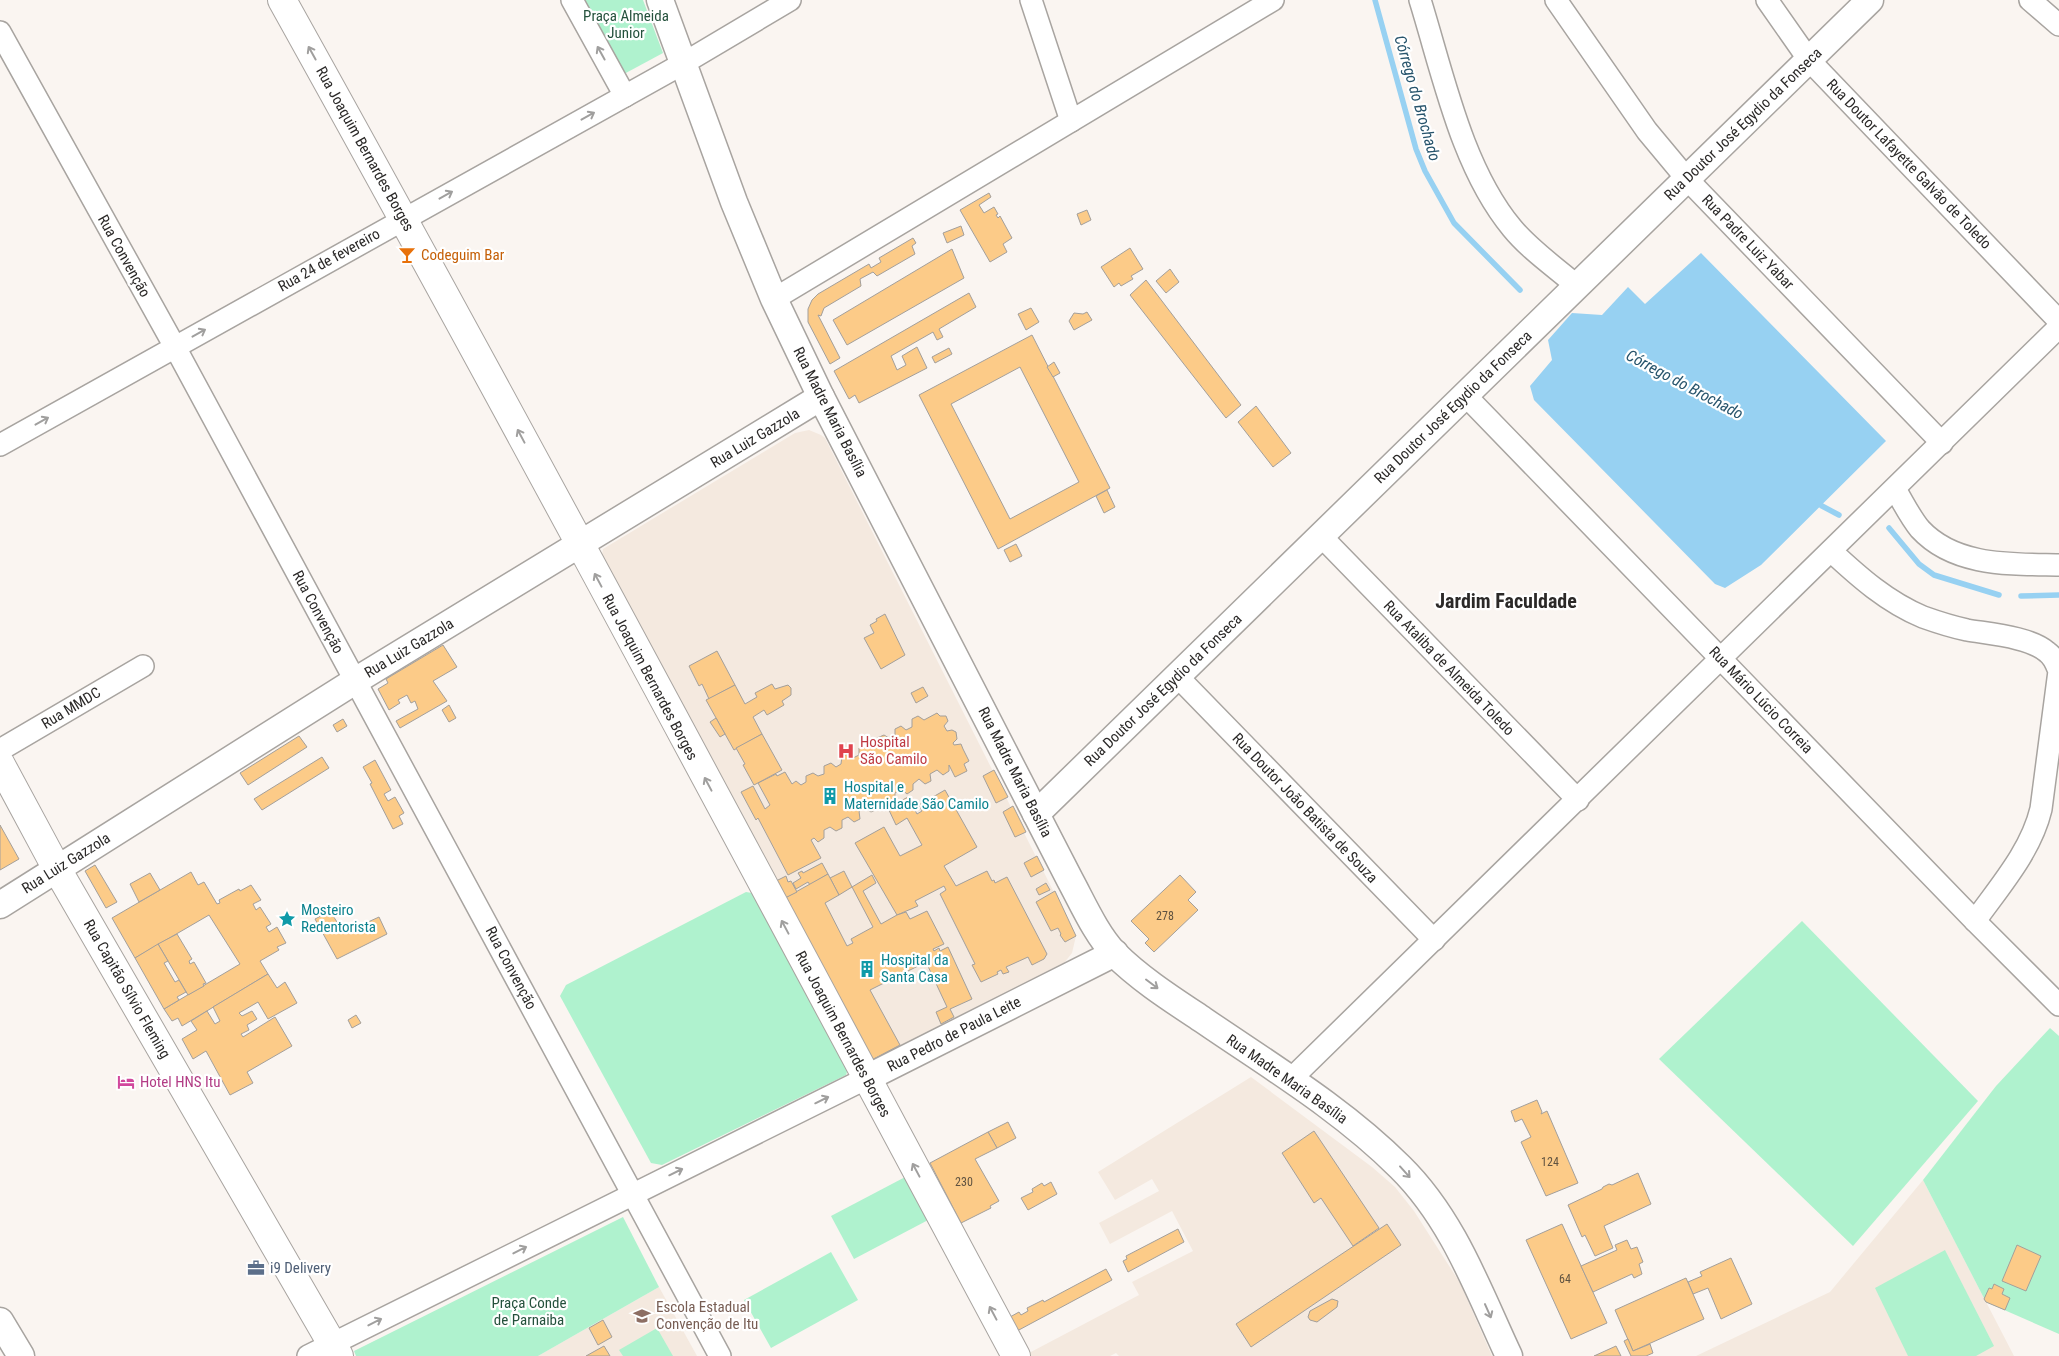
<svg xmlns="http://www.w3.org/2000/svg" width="2059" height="1356" font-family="'Roboto Condensed',sans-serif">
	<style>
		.built { fill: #f4e9df }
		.green { fill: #aff2ce }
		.water { fill: #97d1f2 }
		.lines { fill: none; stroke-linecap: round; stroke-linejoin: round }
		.stream { stroke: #97d1f2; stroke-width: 5.5 }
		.building { fill: #fccb88; stroke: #a39f9b; fill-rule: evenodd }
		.minor-casing { stroke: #a8a4a0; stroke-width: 24 }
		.tertiary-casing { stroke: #a8a4a0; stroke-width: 29 }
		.secondary-casing { stroke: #a8a4a0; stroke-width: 30 }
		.minor { stroke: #fff; stroke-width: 21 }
		.tertiary { stroke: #fff; stroke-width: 26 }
		.secondary { stroke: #fff; stroke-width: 28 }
		.oneway { stroke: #a09f9e }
		.labels { text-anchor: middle; stroke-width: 4.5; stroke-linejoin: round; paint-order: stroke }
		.number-label { font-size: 12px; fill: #5f5240 }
		.park-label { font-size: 15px; fill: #24513c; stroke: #fff }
		.street-label { font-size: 15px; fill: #2b2928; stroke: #fff }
		.food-label { font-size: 15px; fill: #c56008; stroke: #fff; text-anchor: start }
		.health-label { font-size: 15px; fill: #be3a42; stroke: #fff; text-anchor: start }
		.culture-label { font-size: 15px; fill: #0d838f; stroke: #fff; text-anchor: start }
		.hotel-label { font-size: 15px; fill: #b23c85; stroke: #fff; text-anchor: start }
		.service-label { font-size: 15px; fill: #4e5e75; stroke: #fff; text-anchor: start }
		.education-label { font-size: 15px; fill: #785e54; stroke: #fff; text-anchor: start }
		.water-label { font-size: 16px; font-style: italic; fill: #27546c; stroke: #fff }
		.district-label { font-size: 20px; font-weight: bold; fill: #2b2928; stroke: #fff }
	</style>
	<rect width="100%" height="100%" fill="#faf5f1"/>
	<g class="built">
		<path d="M809,430l12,5 4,3 251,498 -4,17 -8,10 -194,98 -143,-272 -125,-234 1,-6 192,-116z"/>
		<path d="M1251,1077l121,90 23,20 19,24 46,72 32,73h-373l-3,-3 -6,3h-79l-2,-3 110,-58 -7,-13 61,-31 -21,-40 -62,33 -11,-21 60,-32 -7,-12 -37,21 -17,-28z"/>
		<path d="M1923,1180l91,176h-318l134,-64z"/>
		<path d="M659,1287l38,69h-159z"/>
	</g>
	<g class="green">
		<path d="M585,0h58l20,53 -39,21z"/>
		<path d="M746,892l12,2 91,172 -3,9 -184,90 -11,-2 -91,-167 6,-11z"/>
		<path d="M1802,921l176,180 -125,145 -194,-187z"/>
		<path d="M2050,1028l9,8v298l-73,-32 -63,-122 73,-94z"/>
		<path d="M909,1175l23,43 -78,41 -23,-43z"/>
		<path d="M623,1217l36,70 -121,69h-182l-2,-5z"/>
		<path d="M1945,1250l49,96 -18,10h-68l-33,-68z"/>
		<path d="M831,1252l27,48 -87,48 -27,-48z"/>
		<path d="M657,1328l16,28h-50l-4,-6z"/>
	</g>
	<path class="water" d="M1701,253l185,188 -125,124 -36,23 -10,-4 -181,-184 -4,-14 22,-26 -4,-20 24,-27 30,2 26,-28 17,17z"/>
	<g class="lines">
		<g class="stream">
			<path d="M1375,0l41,149 9,22 29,52 66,67"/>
			<path d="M1817,502l5,4 17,9"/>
			<path d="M1889,528l30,36 15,11 65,20"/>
			<path d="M2021,596l38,-1"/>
		</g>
	</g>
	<g class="building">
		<path d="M989,193l2,4 -12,8 5,8 10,-6 4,7 -2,1 2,3 2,-2 12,22 -9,6 4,8 -17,10 -30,-52z"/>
		<path d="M1087,210l4,10 -10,5 -4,-11z"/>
		<path d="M961,226l3,9 -17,8 -4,-10z"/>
		<path d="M913,238l3,5 -4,3 3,8 -38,22 -4,-4 -13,7 1,7 -37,22 -3,8 -3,-1 22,43 -10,6 -22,-42v-13l4,-9 6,-6 51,-30 2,4 10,-6 -2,-4z"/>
		<path d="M1130,248l13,21 -12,7 2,3 -12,7 -2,-3 -5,4 -13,-20z"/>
		<path d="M952,249l12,29 -117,67 -14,-25z"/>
		<path d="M1170,269l9,13 -13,11 -10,-12z"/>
		<path d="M1146,280l95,125 -15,13 -96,-123z"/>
		<path d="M969,293l7,14 -37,22 4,8 -6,3 -4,-8 -42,24 6,14 9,-5 -4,-9 15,-9 10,21 -68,35 -4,-8 -6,4 -15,-28z"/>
		<path d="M1031,308l8,14 -13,8 -8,-16z"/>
		<path d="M1087,312l5,8 -18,10 -5,-9 5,-8 9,1z"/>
		<path d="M1032,335l78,153 -112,61 -79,-154zM1020,367l59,115 -69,37 -59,-115z"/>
		<path d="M949,348l3,6 -17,9 -3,-6z"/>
		<path d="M1054,362l6,11 -7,4 -6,-10z"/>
		<path d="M1256,406l35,47 -18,14 -35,-45z"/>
		<path d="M1107,490l8,17 -11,6 -8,-17z"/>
		<path d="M1016,544l6,12 -12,6 -6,-12z"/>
		<path d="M885,614l20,41 -24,14 -17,-31 10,-5 -4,-8 7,-4 -1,-2z"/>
		<path d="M443,645l14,22 -24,14 14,20 -47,27 -4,-7 22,-12 -3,-8 -4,2 -4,-8 -9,5 2,3 -11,7 -11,-21 10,-6 -2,-4z"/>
		<path d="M717,651l18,34 -26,14 -7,-15 -3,2 -10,-20z"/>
		<path d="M772,684l3,5 13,-4 3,3v7l-9,6 2,4 -17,10 -3,-5 -11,7 9,17 -28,16 -28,-50 29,-15 10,19 12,-7 -2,-4z"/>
		<path d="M923,687l5,9 -12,7 -5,-10z"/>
		<path d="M449,705l7,13 -7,4 -7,-12z"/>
		<path d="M937,713l3,3h6l2,5 -4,5 3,5 5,-1 4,2 1,7 -4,4 1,2 7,-1 2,5 6,12 -5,3 3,7 -12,6 -6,-12v6l-6,4 -6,-5 -7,4 1,7 -6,3 -6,-5 -6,5v6l-6,4 -6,-5 -6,4v7l-6,4 -6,-5 -6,3v7l-6,3 -6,-4 -6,3 1,8 -6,3 -6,-5 -6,3v8l-6,3 -6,-4 -6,3v8l-6,4 -4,-4 -3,2 10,18 -33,17 -30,-57 -2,2 -15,-28 12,-6 12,23 5,-4 -12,-22 18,-9 1,2 8,-4 7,12 4,-3 5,4 5,-3v-6l7,-3 5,3 6,-2v-8l7,-3 5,4 5,-3 1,-8 6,-2 5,4 6,-3v-7l7,-4 5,4 6,-2v-8l7,-3 5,3 6,-3v-6l6,-3 5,4 6,-3v-8l6,-3 6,4z"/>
		<path d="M716,718l9,16 -5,3 -10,-15z"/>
		<path d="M343,719l4,7 -10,6 -4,-7z"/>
		<path d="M762,734l20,36 -28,15 -11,-20 2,-1 -9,-16z"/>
		<path d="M299,736l8,11 -59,38 -8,-12z"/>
		<path d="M322,757l7,11 -67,42 -8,-11z"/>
		<path d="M375,760l16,30 -7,4 4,7 7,-4 9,16 -5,3 4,8 -10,5 -23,-45 2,-1 -9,-16z"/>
		<path d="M994,770l14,27 -12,6 -13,-27z"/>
		<path d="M945,790l32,57 -33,19 12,20 31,-15 5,10 2,-1 1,3 12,-6 40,77 -3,5 -12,6 -4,-8 -22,10 3,5 -6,2 -2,-4 -4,2 1,2 -17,8 -9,-17 3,-1 -35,-70 6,-4 -2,-4 -29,15 3,5 -21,9 -42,-72 29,-16 16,29 22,-11 -15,-27 -11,7 -8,-17 20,-11 9,17 5,-3 -3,-6z"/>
		<path d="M1013,806l13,26 -11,5 -12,-25z"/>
		<path d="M0,825l19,34 -19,11z"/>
		<path d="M1037,856l7,14 -13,7 -7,-14z"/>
		<path d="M822,863l6,11 -18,11 -2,-3 -12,7 -3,-6 8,-5 -3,-5 4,-2 1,2z"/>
		<path d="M95,865l22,37 -11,6 -21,-37z"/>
		<path d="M844,871l8,16 -13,8 -9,-17z"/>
		<path d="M191,872l7,13 6,-3 13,22 3,-1 -1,-3 20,-11 1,2 11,-6 10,15 -8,4 3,6 4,-3 11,17 -5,3 3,5 8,-5 9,16 -9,4 2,3 -19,11 8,13 -86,52 -4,-8 -6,3 -8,-12 76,-45 -31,-49 -74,43 -23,-40z"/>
		<path d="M150,873l10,17 -21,12 -9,-18z"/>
		<path d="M828,874l11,21 -14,8 22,43 6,-3 -2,-4 22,-12 -21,-40 20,-12 4,8 -13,8 18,33 16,-9 9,-3 4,7 17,-8 17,33 -11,5 1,2 5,-3 1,3 8,-4 24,52 -22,10 4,8 -13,7 -5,-12 11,-5 -21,-45 -56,28 30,55 -30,16 -85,-163z"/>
		<path d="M1180,875l16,17 -8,8 10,10 -44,42 -9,-9 4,-4 -18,-18z"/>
		<path d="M786,876l2,6 3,-1 6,11 -12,6 -9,-17z"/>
		<path d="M1046,883l4,7 -11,5 -3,-6z"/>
		<path d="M1055,891l21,45 -11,6 -5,-7 1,-1 -3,-6 -7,3 -15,-29z"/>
		<path d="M330,911l14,22 35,-16 8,17 -50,25 -22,-40z"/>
		<path d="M177,934l15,25 -3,2 1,3 4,-2 12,21 -3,1 1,2 -16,9 -30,-51z"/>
		<path d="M158,944l10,17 -4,2 11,19 4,-2 7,12 -9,5 2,3 -15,9 -29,-51z"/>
		<path d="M268,974l9,14 8,-6 12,21 -29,16 -10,-17 -19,11 3,3 10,-5 5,8 -10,6 2,5 -8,4 2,3 32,-20 17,29 -45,26 6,11 -23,12 -24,-44 -13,8 -11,-20 15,-9 -6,-9 16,-10 8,13 5,-3 -7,-14z"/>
		<path d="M356,1015l5,8 -9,5 -4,-8z"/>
		<path d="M1537,1100l5,12 -1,2 6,-3 31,72 -32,13 -25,-54 10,-5 -9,-18 -7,3 -4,-11z"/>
		<path d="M1008,1122l8,16 -19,10 -9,-16z"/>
		<path d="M1314,1131l65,97 -26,18 -32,-48 -7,5 -32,-50z"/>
		<path d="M988,1132l9,16 -22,11 24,42 -9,5 1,2 -30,15 -31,-60z"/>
		<path d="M1638,1173l13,31 -47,22 9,22 -18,8 -10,-21 -3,2 -14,-32 34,-16 1,-2 6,-3 3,1z"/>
		<path d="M1051,1182l6,12 -29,16 -7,-12 12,-6 -1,-3 10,-6 2,3z"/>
		<path d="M1387,1224l14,21 -150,102 -15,-23z"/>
		<path d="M1562,1224l45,99 -36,16 -45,-99z"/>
		<path d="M1178,1229l6,13 -56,30 -5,-11 4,-2 -1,-3z"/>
		<path d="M1627,1240l4,9 6,-2 6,15 -4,2 3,10 -8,4 -2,-4 -39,18 -12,-26 36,-16 -2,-5z"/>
		<path d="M2017,1245l24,11 -15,35 -24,-10z"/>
		<path d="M1731,1258l21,46 -31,15 -13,-31 -15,6 -5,-12 14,-6 -2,-4z"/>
		<path d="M1106,1269l6,11 -95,51 -7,-14 9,-5 2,3 7,-4 -1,-3 16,-8 1,2z"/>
		<path d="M1686,1278l18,41 -71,32 -18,-41z"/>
		<path d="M1994,1284l10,5 -2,5 8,4 -5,12 -19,-8 -2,-3 5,-11 3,1z"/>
		<path d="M1332,1299l6,2 -1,6 -20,15 -7,-2 -2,-3 2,-6z"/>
		<path d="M603,1320l9,17 -14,8 -9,-17z"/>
		<path d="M1628,1339l5,12 17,-7 3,9 -7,3h-15l-7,-15z"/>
		<path d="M604,1346l6,10h-24z"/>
		<path d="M1616,1346l5,10h-27z"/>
	</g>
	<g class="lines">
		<g class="minor-casing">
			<g id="minor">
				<path d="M572,0l53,96"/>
				<path d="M1031,0l40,121"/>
				<path d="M1420,0c23,74 42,168 92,228 18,22 43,39 65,58"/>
				<path d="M1556,0l91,131 40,48 255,264"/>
				<path d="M1767,0l42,60 250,261"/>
				<path d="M2030,0l29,25"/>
				<path d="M0,32l175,315 545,1009"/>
				<path d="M774,299l499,-299"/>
				<path d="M1465,395l510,526 84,84"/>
				<path d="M0,445l684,-382 106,-63"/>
				<path d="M1895,489c8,13 15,28 25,40 35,38 92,35 139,36"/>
				<path d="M1321,536l257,264"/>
				<path d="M1831,551c28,26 56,51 92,66 14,5 30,10 44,13 23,4 63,7 80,22 7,5 9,12 12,19l-18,138c-10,42 -41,77 -66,112"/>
				<path d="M1177,676l257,264"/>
				<path d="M0,750l143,-84"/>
				<path d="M1290,1080l769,-753"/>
				<path d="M308,1356l559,-278"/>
			</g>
		</g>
		<g class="tertiary-casing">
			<g id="tertiary">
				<path d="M660,0l74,202 40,97 47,98 249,483c13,24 26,54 45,74 25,25 58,46 88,66 67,46 139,89 197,147 53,52 78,123 109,189"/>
				<path d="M1036,814l834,-814"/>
				<path d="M0,905l355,-224 466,-284"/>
				<path d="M867,1078l248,-125"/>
				<path d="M0,1321l21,35"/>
			</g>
		</g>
		<g class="secondary-casing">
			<g id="secondary">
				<path d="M282,0c250,449 491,903 734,1356"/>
				<path d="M0,763l57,106 282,487"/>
			</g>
		</g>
		<use href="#minor" class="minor"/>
		<use href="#tertiary" class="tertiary"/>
		<use href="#secondary" class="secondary"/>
	</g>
	<defs><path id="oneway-shaft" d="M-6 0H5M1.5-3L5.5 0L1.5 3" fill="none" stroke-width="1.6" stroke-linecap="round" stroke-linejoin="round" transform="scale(1.25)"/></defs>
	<g class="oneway">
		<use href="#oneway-shaft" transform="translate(312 53) rotate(-119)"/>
		<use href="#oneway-shaft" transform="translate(601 53) rotate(-119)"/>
		<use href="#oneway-shaft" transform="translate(588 116) rotate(-29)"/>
		<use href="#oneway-shaft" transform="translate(446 195) rotate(-29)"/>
		<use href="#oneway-shaft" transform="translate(199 333) rotate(-29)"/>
		<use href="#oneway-shaft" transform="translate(42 421) rotate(-29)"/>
		<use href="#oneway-shaft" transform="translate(521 436) rotate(-118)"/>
		<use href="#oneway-shaft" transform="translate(598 580) rotate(-118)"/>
		<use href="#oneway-shaft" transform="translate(708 784) rotate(-118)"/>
		<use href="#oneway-shaft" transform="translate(785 927) rotate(-118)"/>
		<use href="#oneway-shaft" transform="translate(1152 984) rotate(37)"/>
		<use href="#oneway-shaft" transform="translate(822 1100) rotate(-26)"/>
		<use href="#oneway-shaft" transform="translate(916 1170) rotate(-118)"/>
		<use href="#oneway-shaft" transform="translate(676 1172) rotate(-26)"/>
		<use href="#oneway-shaft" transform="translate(1405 1172) rotate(48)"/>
		<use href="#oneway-shaft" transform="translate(520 1250) rotate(-27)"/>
		<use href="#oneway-shaft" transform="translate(1488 1311) rotate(66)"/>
		<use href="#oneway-shaft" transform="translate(993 1313) rotate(-118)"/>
		<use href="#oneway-shaft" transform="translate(375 1322) rotate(-27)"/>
	</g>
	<defs>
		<g id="bar-bare" transform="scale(1.35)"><path d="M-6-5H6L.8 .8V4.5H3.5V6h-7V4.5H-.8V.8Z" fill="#e8710a" stroke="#fff" stroke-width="2.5" paint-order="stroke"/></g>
		<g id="hospital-bare" transform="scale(1.35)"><path d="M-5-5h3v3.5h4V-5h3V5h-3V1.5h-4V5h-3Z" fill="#e0444e" stroke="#fff" stroke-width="2.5" paint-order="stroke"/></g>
		<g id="building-bare" transform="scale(1.35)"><path d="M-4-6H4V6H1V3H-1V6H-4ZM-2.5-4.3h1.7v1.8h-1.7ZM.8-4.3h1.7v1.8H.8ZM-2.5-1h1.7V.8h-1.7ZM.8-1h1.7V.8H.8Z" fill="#0f9aa8" stroke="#fff" stroke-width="2.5" paint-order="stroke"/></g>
		<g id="sight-bare" transform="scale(1.35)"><path d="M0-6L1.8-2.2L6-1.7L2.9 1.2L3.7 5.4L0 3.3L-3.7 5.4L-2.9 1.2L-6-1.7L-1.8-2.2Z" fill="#0f9aa8" stroke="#fff" stroke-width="2.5" paint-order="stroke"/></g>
		<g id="hotel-bare" transform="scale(1.35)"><path d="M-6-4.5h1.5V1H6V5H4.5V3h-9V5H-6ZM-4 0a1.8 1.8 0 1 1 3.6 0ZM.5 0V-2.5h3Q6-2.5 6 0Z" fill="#d1479c" stroke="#fff" stroke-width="2.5" paint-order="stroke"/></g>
		<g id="office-bare" transform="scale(1.35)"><path d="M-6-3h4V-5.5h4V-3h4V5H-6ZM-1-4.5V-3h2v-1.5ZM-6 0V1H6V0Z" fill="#5c6f8a" stroke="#fff" stroke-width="2.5" paint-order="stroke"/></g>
		<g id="school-bare" transform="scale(1.35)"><path d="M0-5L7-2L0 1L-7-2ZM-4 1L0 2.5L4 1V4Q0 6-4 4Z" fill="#8d6e63" stroke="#fff" stroke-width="2.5" paint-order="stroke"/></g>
	</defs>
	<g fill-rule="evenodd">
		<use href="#bar-bare" x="407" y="255"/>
		<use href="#hospital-bare" x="846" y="751"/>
		<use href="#building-bare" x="830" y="796"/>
		<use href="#sight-bare" x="287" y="919"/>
		<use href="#building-bare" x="867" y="969"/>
		<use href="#hotel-bare" x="126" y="1082"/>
		<use href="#office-bare" x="256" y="1268"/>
		<use href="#school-bare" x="642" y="1316"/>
	</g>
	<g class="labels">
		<g class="number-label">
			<text x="1165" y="920">278</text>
			<text x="1550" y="1166">124</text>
			<text x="964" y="1186">230</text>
			<text x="1565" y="1283">64</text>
		</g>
		<g class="park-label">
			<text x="626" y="21">Praça Almeida<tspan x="626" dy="17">Junior</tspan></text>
			<text x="529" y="1308">Praça Conde<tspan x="529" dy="17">de Parnaiba</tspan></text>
		</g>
		<g class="street-label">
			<text transform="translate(1743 124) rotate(-44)" y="5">Rua Doutor José Egydio da Fonseca</text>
			<text transform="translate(365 149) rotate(61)" y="5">Rua Joaquim Bernardes Borges</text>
			<text transform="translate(1909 164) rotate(46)" y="5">Rua Doutor Lafayette Galvão de Toledo</text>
			<text transform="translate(1748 242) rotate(46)" y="5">Rua Padre Luiz Yabar</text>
			<text transform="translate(124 256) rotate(61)" y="5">Rua Convenção</text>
			<text transform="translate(329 260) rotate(-29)" y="5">Rua 24 de fevereiro</text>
			<text transform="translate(1453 407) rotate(-44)" y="5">Rua Doutor José Egydio da Fonseca</text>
			<text transform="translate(830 412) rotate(63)" y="5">Rua Madre Maria Basília</text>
			<text transform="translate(755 438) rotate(-31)" y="5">Rua Luiz Gazzola</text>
			<text transform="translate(318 612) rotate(62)" y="5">Rua Convenção</text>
			<text transform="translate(409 648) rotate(-31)" y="5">Rua Luiz Gazzola</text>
			<text transform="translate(1449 668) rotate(46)" y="5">Rua Ataliba de Almeida Toledo</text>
			<text transform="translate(650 677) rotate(62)" y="5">Rua Joaquim Bernardes Borges</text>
			<text transform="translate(1163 690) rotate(-44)" y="5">Rua Doutor José Egydio da Fonseca</text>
			<text transform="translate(1761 700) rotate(46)" y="5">Rua Mário Lúcio Correia</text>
			<text transform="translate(71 708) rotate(-31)" y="5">Rua MMDC</text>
			<text transform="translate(1015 772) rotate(63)" y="5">Rua Madre Maria Basília</text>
			<text transform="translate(1305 808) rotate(46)" y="5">Rua Doutor João Batista de Souza</text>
			<text transform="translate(66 863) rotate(-32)" y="5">Rua Luiz Gazzola</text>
			<text transform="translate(511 968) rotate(62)" y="5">Rua Convenção</text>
			<text transform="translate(127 989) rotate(60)" y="5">Rua Capitão Sílvio Fleming</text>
			<text transform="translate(843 1034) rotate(62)" y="5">Rua Joaquim Bernardes Borges</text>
			<text transform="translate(954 1034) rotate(-27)" y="5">Rua Pedro de Paula Leite</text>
			<text transform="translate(1287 1079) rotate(35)" y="5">Rua Madre Maria Basília</text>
		</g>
		<g class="food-label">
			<text x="421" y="260">Codeguim Bar</text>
		</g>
		<g class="health-label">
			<text x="860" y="747">Hospital<tspan x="860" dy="17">São Camilo</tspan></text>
		</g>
		<g class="culture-label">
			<text x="844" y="792">Hospital e<tspan x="844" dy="17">Maternidade São Camilo</tspan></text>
			<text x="301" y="915">Mosteiro<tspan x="301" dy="17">Redentorista</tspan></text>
			<text x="881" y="965">Hospital da<tspan x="881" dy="17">Santa Casa</tspan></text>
		</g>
		<g class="hotel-label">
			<text x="140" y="1087">Hotel HNS Itu</text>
		</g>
		<g class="service-label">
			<text x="270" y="1273">i9 Delivery</text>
		</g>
		<g class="education-label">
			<text x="656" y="1312">Escola Estadual<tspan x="656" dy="17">Convenção de Itu</tspan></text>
		</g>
		<g class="water-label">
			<text transform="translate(1418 98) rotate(74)" y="6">Córrego do Brochado</text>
			<text transform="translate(1685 384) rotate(28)" y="6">Córrego do Brochado</text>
		</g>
		<g class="district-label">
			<text x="1506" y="608">Jardim Faculdade</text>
		</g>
	</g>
</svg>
